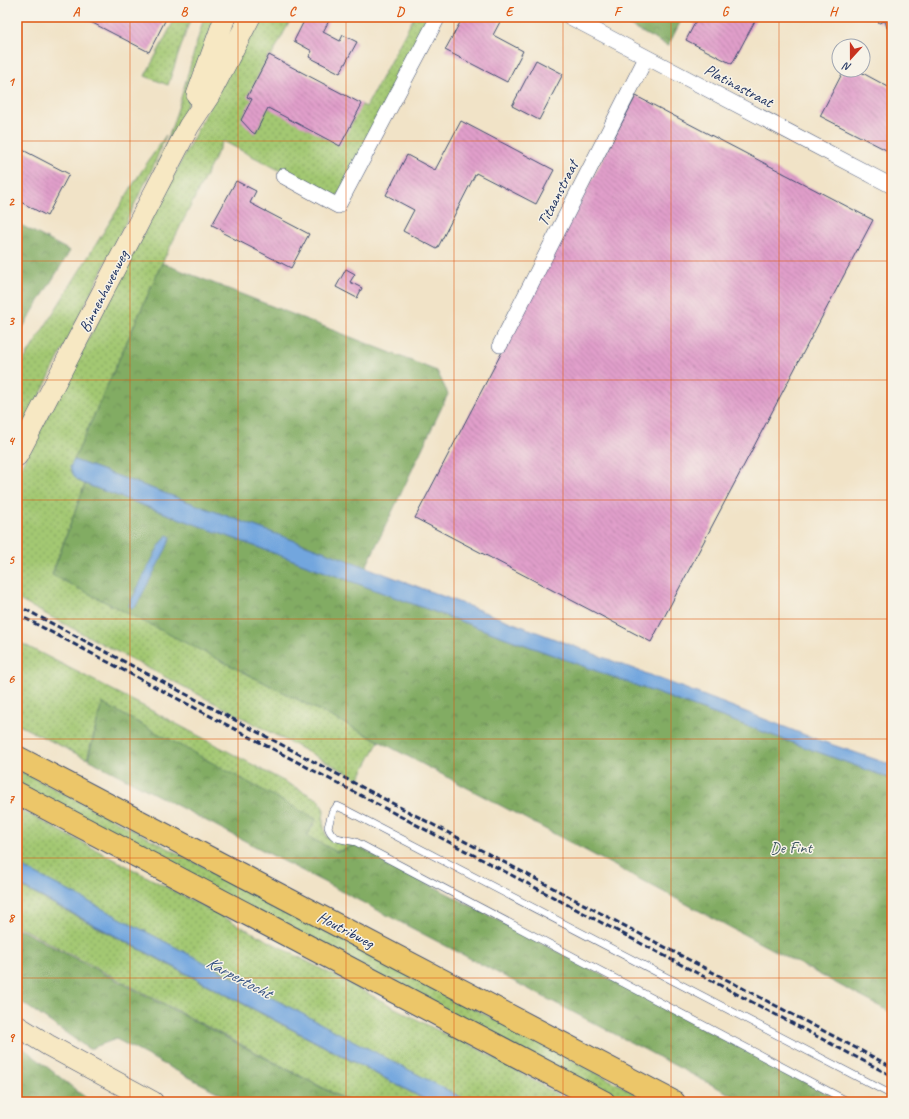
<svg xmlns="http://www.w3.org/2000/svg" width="909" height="1119" font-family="Caveat,sans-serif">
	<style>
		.grass { fill: url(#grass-dots); stroke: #5f7c68 }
		.forest { fill: url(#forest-crowns); stroke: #4e6e61 }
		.water { fill: #72a6de; stroke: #466a9e }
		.building { fill: url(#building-back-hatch) }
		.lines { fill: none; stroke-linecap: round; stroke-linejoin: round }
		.lane-casing { stroke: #3b4a6e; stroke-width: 8 }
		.street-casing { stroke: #3b4a6e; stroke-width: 16 }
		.secondary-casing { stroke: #3b4a6e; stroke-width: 22 }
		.primary-casing { stroke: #3b4a6e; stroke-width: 24 }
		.lane { stroke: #fff; stroke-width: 7 }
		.street { stroke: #fff; stroke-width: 15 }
		.secondary { stroke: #f7e8c3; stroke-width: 21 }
		.primary { stroke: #ecc669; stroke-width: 22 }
		.rail { stroke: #1b2f5e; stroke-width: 3; stroke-dasharray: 6 3; stroke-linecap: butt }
		.grid { fill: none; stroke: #de5710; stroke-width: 1; stroke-opacity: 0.55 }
		.labels { text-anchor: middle; stroke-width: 3; stroke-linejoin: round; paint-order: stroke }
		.street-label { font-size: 16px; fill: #1b2f5e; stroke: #f7f3e8 }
		.park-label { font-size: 16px; fill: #3d5563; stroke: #f7f3e8 }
		.water-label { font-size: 17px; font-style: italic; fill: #355384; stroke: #f7f3e8 }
		.neatline { fill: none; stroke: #de5710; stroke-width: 1.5 }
		.grid-label { font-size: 13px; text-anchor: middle; font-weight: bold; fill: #de5710 }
	</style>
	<defs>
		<pattern id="grass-dots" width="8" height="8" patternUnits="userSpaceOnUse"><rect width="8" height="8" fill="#a3c872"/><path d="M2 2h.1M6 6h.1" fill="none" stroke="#84a361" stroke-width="1.8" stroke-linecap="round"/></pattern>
		<pattern id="forest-crowns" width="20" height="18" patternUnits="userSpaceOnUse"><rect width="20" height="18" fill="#82ac64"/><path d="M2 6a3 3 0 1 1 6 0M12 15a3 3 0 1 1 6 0" fill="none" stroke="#6a8c56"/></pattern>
		<pattern id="building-back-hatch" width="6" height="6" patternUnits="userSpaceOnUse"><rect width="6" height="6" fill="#e19fca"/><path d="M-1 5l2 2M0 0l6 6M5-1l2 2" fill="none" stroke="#b682a7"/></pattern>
	</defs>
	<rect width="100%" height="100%" fill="#f7f3e8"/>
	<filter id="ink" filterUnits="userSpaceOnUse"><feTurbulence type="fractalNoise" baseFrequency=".025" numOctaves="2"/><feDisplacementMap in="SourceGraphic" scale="8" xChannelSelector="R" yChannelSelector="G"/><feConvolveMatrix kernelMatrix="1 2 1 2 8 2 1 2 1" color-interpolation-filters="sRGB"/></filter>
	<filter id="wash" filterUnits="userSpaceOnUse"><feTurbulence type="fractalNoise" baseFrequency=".012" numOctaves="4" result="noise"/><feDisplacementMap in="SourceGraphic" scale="16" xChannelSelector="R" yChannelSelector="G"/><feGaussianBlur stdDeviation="0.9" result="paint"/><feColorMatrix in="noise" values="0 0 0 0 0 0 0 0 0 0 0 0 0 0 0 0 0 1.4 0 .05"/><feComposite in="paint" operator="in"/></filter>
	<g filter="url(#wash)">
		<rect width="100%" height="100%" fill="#f1e3c7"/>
		<g class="grass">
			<path d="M176,17h15l-23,68 -23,-9z"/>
			<path d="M204,17h16l-40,107 -31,61 19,-46 11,-34z"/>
			<path d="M256,17h36l-21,40 95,50 48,-90h18l-95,180 -56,-26 -58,-30 -61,122 -88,197 -4,7 8,14 7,3 -33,90 327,167 -20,38 -342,-180v-125l117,-222z"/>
			<path d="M166,135l-13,32 -136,275v-71l124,-199z"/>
			<path d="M17,641l107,55 195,104 5,10 -1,13 3,13 11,6 18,3 -18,7 -30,-16 9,-16 -214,-116 -15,55 -70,-35z"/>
			<path d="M17,769l635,333h-33l-602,-316z"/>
			<path d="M17,808l433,229 18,6 103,59h-101l-453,-238z"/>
			<path d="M17,885l412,217h-79l-333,-176z"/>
		</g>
		<g class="forest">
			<path d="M627,17h56l-15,29 -44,-23z"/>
			<path d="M17,223l53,28 -53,86z"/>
			<path d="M162,263l275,108 11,23 -82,173 -292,-107z"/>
			<path d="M85,484l807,295v234l-513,-272 -327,-166z"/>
			<path d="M102,703l214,116 -9,17 30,16 18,-7 489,257h-99l-657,-343z"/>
			<path d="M17,928l332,174h-113l-120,-63 -27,10 -72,-50z"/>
			<path d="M17,1043l74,59h-74z"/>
		</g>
		<g class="water">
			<path d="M74,460l292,107 357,136 95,37 74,25v14l-807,-295c-8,-3 -12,-8 -15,-17z"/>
			<path d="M167,535l4,2 -5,12 -30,57 -4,2 -3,-2 1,-3 28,-55z"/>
			<path d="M17,864l453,238h-40l-413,-218z"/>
		</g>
		<g id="blocks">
			<g class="building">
				<path d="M81,17h86l-18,35z"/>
				<path d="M306,17h25l-8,15 17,9 3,-6 14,7 -17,31 -31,-16 3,-6 -18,-10z"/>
				<path d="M463,17h31l7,3 -8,15 30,16 -16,31 -62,-32z"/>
				<path d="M698,17h59l-25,47 -46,-24z"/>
				<path d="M877,17h15v9l-5,2 -2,-7 -6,2z"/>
				<path d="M269,55l93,49 -22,42 -72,-38 -13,26 -3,-2 -11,-12 11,-21 -5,-2z"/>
				<path d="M536,60l27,14 -24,46 -27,-14z"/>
				<path d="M844,70h13l35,19v64l-72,-37z"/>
				<path d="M636,96l237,124 -222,422 -236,-124z"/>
				<path d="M461,121l93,49 -18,34 -60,-31 -39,76 -34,-18 11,-21 -28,-15 21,-40 28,15z"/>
				<path d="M17,147l52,27 -22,42 -30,-16z"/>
				<path d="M236,181l20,10 -6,12 59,31 -18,34 -68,-35 1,-2 -12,-6z"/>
				<path d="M346,269l9,5 -5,8 12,6 -5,10 -21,-11z"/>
			</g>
		</g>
	</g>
	<g filter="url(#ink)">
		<use href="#blocks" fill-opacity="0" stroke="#3b4a6e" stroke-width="1"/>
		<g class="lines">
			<g class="lane-casing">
				<path id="lane" d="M849,1102l-493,-260c-13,-4 -23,0 -28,-15l4,-14 5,-7 11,5 544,284"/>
			</g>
			<g class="street-casing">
				<g id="street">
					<path d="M570,17l322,169"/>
					<path d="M283,176l55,30 100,-189"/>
					<path d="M500,345l146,-287"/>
				</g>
			</g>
			<g class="secondary-casing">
				<g id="secondary">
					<path d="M197,95l28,-78"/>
					<path d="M17,456l172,-330 20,-30 41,-79"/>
					<path d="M17,1026l31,19 105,57"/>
				</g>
			</g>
			<g class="primary-casing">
				<g id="primary">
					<path d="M17,757l657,345"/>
					<path d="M17,793l587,309"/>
				</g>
			</g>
			<use href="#lane" class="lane"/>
			<use href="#street" class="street"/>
			<use href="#secondary" class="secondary"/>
			<use href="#primary" class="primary"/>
			<g class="rail">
				<path d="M17,605l875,462"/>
				<path d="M17,614l875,462"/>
			</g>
		</g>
	</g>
	<path class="grid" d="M130,17v1085M238,17v1085M346,17v1085M454,17v1085M563,17v1085M671,17v1085M779,17v1085M17,141h875M17,261h875M17,380h875M17,500h875M17,619h875M17,739h875M17,858h875M17,978h875"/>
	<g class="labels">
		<g class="street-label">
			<text transform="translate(739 85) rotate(28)" y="6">Platinastraat</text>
			<text transform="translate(557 193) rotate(-63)" y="6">Titaanstraat</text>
			<text transform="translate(103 291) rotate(-63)" y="6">Binnenhavenweg</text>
			<text transform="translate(346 929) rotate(28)" y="6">Houtribweg</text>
		</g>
		<g class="park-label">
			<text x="791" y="853">De Fint</text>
		</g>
		<g class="water-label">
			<text transform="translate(239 977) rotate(28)" y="6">Karpertocht</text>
		</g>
	</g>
	<rect width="909" height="1119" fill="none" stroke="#f7f3e8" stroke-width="44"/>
	<g transform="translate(851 58) rotate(201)"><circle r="19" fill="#f7f3e8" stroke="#9fa5b1"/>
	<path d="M0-3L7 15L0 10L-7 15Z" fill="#c8321e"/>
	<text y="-6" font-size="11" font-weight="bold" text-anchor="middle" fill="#1b2f5e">N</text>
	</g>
	<rect x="22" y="22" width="865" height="1075" class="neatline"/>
	<g class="grid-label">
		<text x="76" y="16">A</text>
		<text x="184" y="16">B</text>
		<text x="292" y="16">C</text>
		<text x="400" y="16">D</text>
		<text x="509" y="16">E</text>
		<text x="617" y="16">F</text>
		<text x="725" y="16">G</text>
		<text x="833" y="16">H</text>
		<text x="11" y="86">1</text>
		<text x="11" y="206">2</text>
		<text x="11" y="325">3</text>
		<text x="11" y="445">4</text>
		<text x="11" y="564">5</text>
		<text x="11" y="683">6</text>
		<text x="11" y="803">7</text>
		<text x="11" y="922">8</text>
		<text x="11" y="1042">9</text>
	</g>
</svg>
